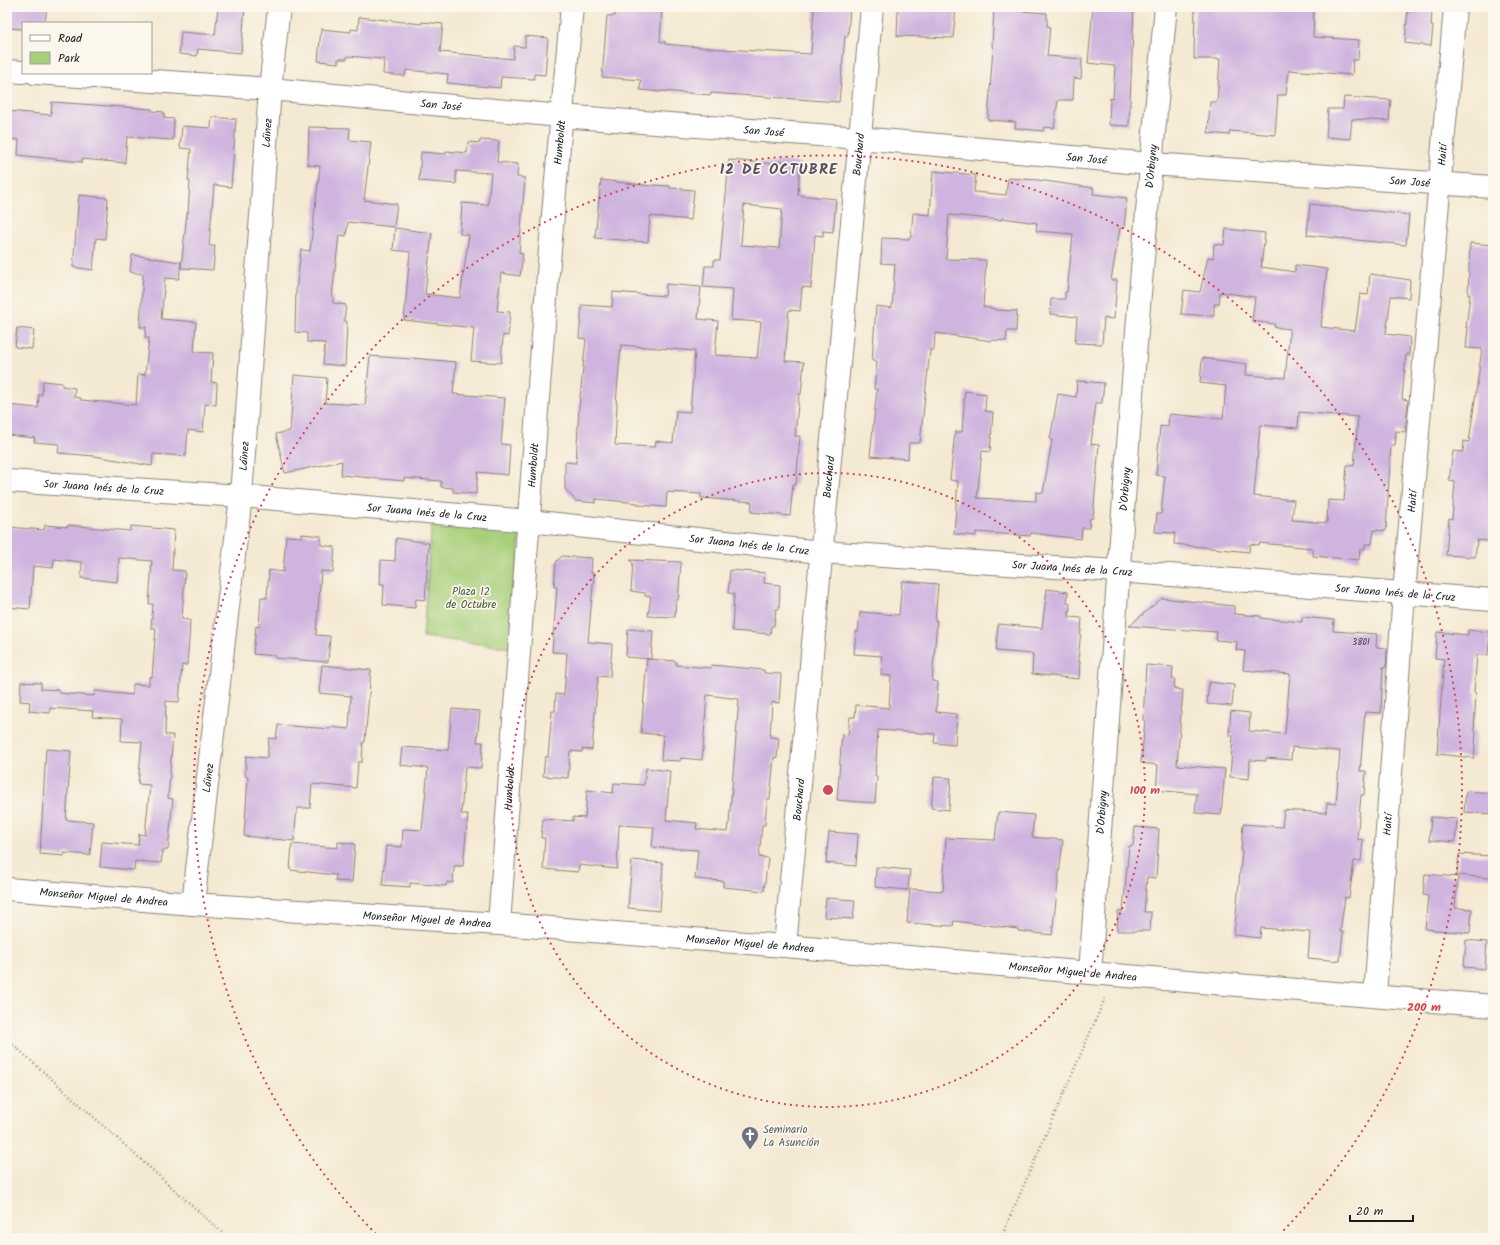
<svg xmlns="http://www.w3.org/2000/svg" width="1500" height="1245" font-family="Kalam,sans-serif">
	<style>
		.green { fill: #a8cf7a; stroke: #62764b }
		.building { fill: #cfb4df; fill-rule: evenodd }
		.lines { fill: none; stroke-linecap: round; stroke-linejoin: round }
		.minor-casing { stroke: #888277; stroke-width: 24 }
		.path { stroke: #888277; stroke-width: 2.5; stroke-dasharray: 1 3; stroke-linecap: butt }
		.minor { stroke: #fff; stroke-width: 22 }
		.ring { fill: none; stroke: #d1495b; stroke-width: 2; stroke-dasharray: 2 4 }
		.labels { text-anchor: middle; stroke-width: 3.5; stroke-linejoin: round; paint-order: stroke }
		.number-label { font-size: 9px; fill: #49424d }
		.street-label { font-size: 11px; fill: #1c1c1c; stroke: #fbf7ec }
		.park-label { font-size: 11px; fill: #4d5b3d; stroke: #fbf7ec }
		.worship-label { font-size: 11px; fill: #5b616d; stroke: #fbf7ec; text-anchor: start }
		.district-label { font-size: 15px; font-weight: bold; letter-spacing: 1px; fill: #5b5160; stroke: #fbf7ec }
		.centre { fill: #d1495b; stroke: #fbf7ec; stroke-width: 2 }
		.ring-label { font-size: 12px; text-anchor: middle; font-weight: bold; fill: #d1495b; stroke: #fbf7ec; stroke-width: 3.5; stroke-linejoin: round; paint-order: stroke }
	</style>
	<rect width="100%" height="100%" fill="#fbf7ec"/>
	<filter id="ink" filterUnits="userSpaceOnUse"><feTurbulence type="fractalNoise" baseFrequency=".025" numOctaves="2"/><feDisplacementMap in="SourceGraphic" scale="8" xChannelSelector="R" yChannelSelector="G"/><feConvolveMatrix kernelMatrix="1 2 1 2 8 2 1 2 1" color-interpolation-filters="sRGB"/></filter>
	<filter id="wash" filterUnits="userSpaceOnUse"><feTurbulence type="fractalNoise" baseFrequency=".012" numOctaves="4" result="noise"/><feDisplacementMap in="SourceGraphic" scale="16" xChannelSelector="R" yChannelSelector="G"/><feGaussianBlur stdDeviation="0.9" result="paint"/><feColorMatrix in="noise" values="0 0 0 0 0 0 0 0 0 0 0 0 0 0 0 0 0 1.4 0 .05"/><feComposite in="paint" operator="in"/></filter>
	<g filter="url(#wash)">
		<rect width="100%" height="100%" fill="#f4e9d2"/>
		<path class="green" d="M432,520l88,9 -7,119 -90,-11z"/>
		<g id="blocks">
			<g class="building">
				<path d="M7,7h40l-2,16h-22v6l-16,-1z"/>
				<path d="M218,7h27l-4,46 -43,-4 -1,7 -18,-2 2,-22 34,3z"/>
				<path d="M620,7h42l-2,35h5v2l57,5 89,5 3,-47h36l-2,29h-3l-6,66 -128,-9v2l-49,-4 -1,1 -21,-2 1,-10 -39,-3 5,-61h8l1,-8 4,1z"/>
				<path d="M913,7h43l-3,31 -56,-2 1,-28 15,2z"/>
				<path d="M994,7h26l-1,4 28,2v13l3,1 -3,29 35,3 -1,20 -7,-1 -1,22h-15l-4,28 -10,-1 -1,4 -28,-3 1,-6 -28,-2 5,-73h-1z"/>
				<path d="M1093,7h41l-5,119 -20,-1 1,-27 3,1 2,-33 -27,-3z"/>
				<path d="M1195,7h119l-1,30 46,3 -1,20h-5l-1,15 -63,-5 -3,25h-8l-3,40 -45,-4 -1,4 -21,-2 2,-31h7l3,-43h-26z"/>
				<path d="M1408,8l24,2 -1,16h2l-2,20 -26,-3z"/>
				<path d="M359,17l63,7v-2l21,2 -3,28 73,7 1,-13 11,1v-11l23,2 -3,37 -11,-1v5l-33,-2 -1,11 -53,-5 1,-9 -42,-4 -1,6 -22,-2 1,-15 -37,-3v3h-9v4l-20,-2 3,-32 30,3v-3l7,1z"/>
				<path d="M1344,97l47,3 -2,21 -37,-2 -2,20 -24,-2 2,-28h15z"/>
				<path d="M52,102l100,7v2l12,1v6l10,1 -1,21 -46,-3 -2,26 -43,-4v3l-64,-7 1,-15 -12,-1v-28l44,4z"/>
				<path d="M212,117l24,2 -5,68 -17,-2 -5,61h6l-2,24 -32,-2 6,-55h1l2,-32h-2l3,-32 -11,-1 2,-22 29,2z"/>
				<path d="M309,127l41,1 -1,12 22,2 -7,58 33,4 -3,23 -46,-5 -2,14 -7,-1 -7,61h1v7l13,2 -2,16h3l-2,45 -22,-2 2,-21 -18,-1v-9l-12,-1 1,-41 5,-41 9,1 10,-85 -12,-1z"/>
				<path d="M480,140l19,1 -2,21 21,2 -1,13 8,1 -6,75 4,1 -3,22 -19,-3 -4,38 13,1 -2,24 -5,-1 -2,28 -30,-2 3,-33 -70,-8 6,-68 -17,-2 2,-22 37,5 -7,61 35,4 9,-63 -9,-1 2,-31 26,2 3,-32 -35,-2v13l-37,-3 2,-29 25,2v-3l21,2 1,-11 12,1z"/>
				<path d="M729,160l46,4v-3l25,2 -2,32 38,4 -3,33 -10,-1v5l-8,-1 -4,53 -9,-1 -2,24 -11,-1 -4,51 19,1 -3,32h-2l-4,42h5l-4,49 -3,-1 -3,32 -39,-4 1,-10 -51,-4v-4l-34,-2 -1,15 -28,-2v-2l-42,-4v4l-20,-2 -11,-12v-27l11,1 3,-56 7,-68 -7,-1 3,-33 30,2 1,-15 52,4 1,-12 35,3 -3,32 20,2 -3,34 42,3 4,-36 -30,-2 2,-31 -30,-2 2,-21h9v-6h6zM744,205l38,4 -3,39 -38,-3zM621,345l74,6 -5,61 -14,-1 -3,32 -17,-2 -1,6 -40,-2 2,-42h-1z"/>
				<path d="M933,171l43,4 -2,17 32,3 2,-17 30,2 56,8 -1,6 34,4 -3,30h-4l-9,52h6l-3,39 -10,-1 -2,26 -27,-1 2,-26 -27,-3 1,-15h14v-7h2l6,-58 -37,-3 1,-8 -35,-5v2l-53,-5 -3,44 40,1 -3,47 12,2v1l22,1 -1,20h-9l-1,10 -14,-1v1l-57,-8 -1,17h-4l-10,93h-11l-1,16 -38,-3 7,-67h-3l3,-28h-5l4,-55 16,2 3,-44 -14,-1 1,-25 27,1v-2h2l2,-24 17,2z"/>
				<path d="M601,180l50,6 1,-1 18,1v2l24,2 -3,30 -41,-4 -2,26 -53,-4z"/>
				<path d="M79,195l29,3 -3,41 -9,-1 -3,32 -20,-3z"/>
				<path d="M1310,204l99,11 -3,30 -99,-10z"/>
				<path d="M1226,229l39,4 -4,34 34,5v-7l32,4 -6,58 34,4 5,-37 8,1 2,-21 40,6 -1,18 -18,-2 -5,38 24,3 -1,18 -3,-1 -4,45 6,1 -3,32 -9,-1 -1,14h-4l-5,86 -12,-1 -2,14h-7v5h-5l-1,11 -46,-4v-8l-54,-5v2l-9,-1 -1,8 -75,-8 1,-11 -20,-1 2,-18h4l4,-38 -9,-1 4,-49 8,1 1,-13 54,5 3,-33 -26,-3 2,-25 45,6 -1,11 39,3 5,-49 -16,-2 1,-3 -23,-3 3,-24 -35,-5 -1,12h-5v12l-33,-2 3,-24 16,2 8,-35 5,1 1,-14 10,1zM1299,412l59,5 -4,49 -7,-1 -3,36 -16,-1 -1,23 -35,-3 2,-20 -40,-4 6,-71 38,3z"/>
				<path d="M1470,243l23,2v254l-4,42 -12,-1 -2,17 -29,-2 3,-37 3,1 3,-37 -6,-1 4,-30 10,1 1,-11 5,1 13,-93 -16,-1 2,-20h-2l4,-33h-2z"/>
				<path d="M132,255l49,7 -2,17 -14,-1 -4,41 35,3 -2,30 19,1 -2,29 6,1 -1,22 -11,-1 -2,28 -15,-2 -2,26 -33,-2 -1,12 -58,-10 -36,-3 1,-9 -25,-2 1,-4 -28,-3v-30l31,3 1,-14 3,1 1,-14 19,2v3l13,2 -1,9 7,1v2l55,5 2,-31 7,1 4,-37h-4l1,-11h-6l3,-53 -13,-2z"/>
				<path d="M17,328l17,2 -2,19 -17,-2z"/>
				<path d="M370,356l41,3v-1l45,4 -3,32 52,4 -4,46 9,1 -2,30 -30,-3 -2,22 -23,-2v-4l-12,-1v-6l-37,-3v3l-63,-6 1,-14 -57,12 -9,-39 14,-3 4,-56 33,3 -2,25 40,2z"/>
				<path d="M1077,381l27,2 -2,20h-6l-5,41 8,1 -6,73h-3l-1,10h-7l-1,11 -50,-6 -1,3 -54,-4v4l-22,-2 4,-53 -8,-1 5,-48h7l3,-41 21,3 -1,17 8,1 -3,40 -8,-1 -5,47 59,3v-9l7,1 9,-53h-2l8,-46 18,3z"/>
				<path d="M45,525l23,2v-2l62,6 1,-5 43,4 -2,40 13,1 -3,48 8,1 -1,20 -2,25h-5l-3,37 -13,-1 -1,34h8l-5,63 5,1 -5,51h-5l-2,13 -26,-2 -1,9 -34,-3 2,-25 36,3 1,-11 6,1 5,-50 -12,-1 4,-42 -21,-1 1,-22 -30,-2 1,-6 -43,-3v5l-21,-2 1,-9 -10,-1 1,-19 20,1v6l18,1v3l35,3 1,-5 37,4 1,-11 16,1v-8h3l4,-49h-5l2,-24h-4l3,-43 -33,-3 -2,24 -36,-4 1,-16 -28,-3 -1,9 -20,-2 -3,43 -23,-2v-80l37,3z"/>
				<path d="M302,534l19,2v9l14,2 -2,25 -12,-1 -5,64 14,1 -2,26 -53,-4 1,-2 -23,-2 3,-28 3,1 2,-30 6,1 2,-28 14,2 3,-36 16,1z"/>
				<path d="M396,538l33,5 -4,57 -9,-1 -1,9 -32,-3 1,-21h-4l1,-24 14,1z"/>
				<path d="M562,556l30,2 -1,15h3l-6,69 24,2 -2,33 -12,-1 -6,74 -10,-1v3l-12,-1 -2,27 -25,-2 2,-19h3l4,-46h3l1,-17 8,1 3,-42 -15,-1 5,-65h-3l2,-25z"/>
				<path d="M630,560l51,2 -3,38h-2l-1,17 -27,-1 3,-20h-6v-3l-14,-2 2,-28z"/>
				<path d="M730,570l35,3 -1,10 16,2 -1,24h-3l-2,17h-3l-1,8 -38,-3 2,-37 -6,-1z"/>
				<path d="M902,581l36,3 -3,37h2l-5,60 6,1 -2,30 21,2 -2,31 -21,-2 1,-9 -57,-4 -3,46h2l-2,27 -38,-3 5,-66 6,1 2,-18h5l1,-12 33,3 2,-32 -10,-1 1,-19 -28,-2 2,-22h2l2,-20 39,3z"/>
				<path d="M1047,589l21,3 -1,11 3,1 -1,13 13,1 -4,43h2l-1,18 -47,-5 1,-20 -37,-3 2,-27 44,4z"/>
				<path d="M1162,598l72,8v8l27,2v2l9,1 32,3v-5l32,3 -1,11 44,3 -1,13 11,1 -1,19h-3l-2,46 -16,-1 -5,59h6l-2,24h-3l-4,44 6,1 -2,21h-7l-5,37 -4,-1 -5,35h3l-3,29 -32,-3 2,-26 -49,-4 -1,10 -26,-3 8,-84h-1l2,-27 39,3 2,-17 42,3 1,-10 9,1 4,-53 -48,-4 -1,13 -25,-2v3l-16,-1 -1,19 -19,-2 3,-42h-4l2,-24 19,2 -1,18 36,3 5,-60 -47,-4 2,-19 -9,-1 1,-8 -21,-2 1,-8 -88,-6z"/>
				<path d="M628,629l25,2 -2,28 -25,-2z"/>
				<path d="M1468,630l22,2 -2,23h-11l-3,37 2,1 -2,37 2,1 -2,27 -37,-4 7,-95 -9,-1 2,-26 31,3z"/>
				<path d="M647,659l29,2v4l35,3v-3l53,5v3l17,1 -2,29 -7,-1 -2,35 9,1 -2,20 -3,-1 -4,42h-3l-2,26h-3l-3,32 9,1 -4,33 -41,-4v-6l-28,-2 3,-29 -46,-3 2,-20 -35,-2 -2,44 -38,-4 -1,7 -35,-3 2,-31h-4l2,-19 30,2v-4l12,1 2,-28 26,3 1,-10 30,2 2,-17 24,3 -4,49 31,3 -1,6 31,3 1,-8h1l10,-125 -32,-4 -5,65 -21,-2 -1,3 -19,-1 2,-25 -22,-2z"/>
				<path d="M322,665l49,5 -6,72h-2l-1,20h-4l-2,26 -44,-4 -2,24h-13l-3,33 -50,-5 4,-59 -3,-1 1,-20 21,2 2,-20 7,1 2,-14 52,4v-2l19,2 2,-33 -32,-3z"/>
				<path d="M1146,665l27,2 -1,12h3l-1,10 9,1 -6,75 48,4 -4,46 -26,-2 2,-19 -41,-4 2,-25 -17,-2 4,-43h-2z"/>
				<path d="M1209,682l25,3 -2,21 -25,-2z"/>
				<path d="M452,709l28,2 -3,31h6l-2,26 -16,-1 -4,47h7l-5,52h-9l-1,17 -6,-1 -1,4 -36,-3v4l-28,-2 4,-39 16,1 1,-18 19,1 6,-62 -28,-3 2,-18 46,3z"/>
				<path d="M46,749l25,2 -5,69 27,2 -3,33 -26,-2v3l-24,-2z"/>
				<path d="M934,777l17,1 -2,32 -18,-2z"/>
				<path d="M1466,791l27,2v21l-29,-2z"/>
				<path d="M998,812l36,3 -2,22 31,3 -11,95 -34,-4v-2l-64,-8 -1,5 -46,-3 3,-34 33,2 3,-53 49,2z"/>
				<path d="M1431,817l26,2 -2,23 -26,-2z"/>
				<path d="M1135,827l24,2 -3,49 -9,-1 -3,35h7l-1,19h-33l1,-20h5l6,-65h4z"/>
				<path d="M829,832l29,2 -2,32 -30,-3z"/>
				<path d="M338,842l17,2 -3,38 -17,-1 1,-6 -46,-5 2,-26 46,4z"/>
				<path d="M1459,854l33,2 -2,22 -33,-3z"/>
				<path d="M632,860l31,3 -3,48 -32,-3z"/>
				<path d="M876,867l34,3 -2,20 -33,-3z"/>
				<path d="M1425,874l33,3 -3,31 17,1 -2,24 -45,-4 3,-33 -5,-1z"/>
				<path d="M826,898l29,2 -2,19 -29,-2z"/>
				<path d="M1466,940l21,2 -2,27 -21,-2z"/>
			</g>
		</g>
	</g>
	<g filter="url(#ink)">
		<use href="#blocks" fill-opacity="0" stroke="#888277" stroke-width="1"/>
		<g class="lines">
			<g class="minor-casing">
				<g id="minor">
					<path d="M7,71l16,1"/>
					<path id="s1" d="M35,73l235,16 291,27 298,22 292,26 342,23"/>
					<path id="s2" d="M7,481l234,15 288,25 292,31 297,19 375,29"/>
					<path id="s3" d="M7,889l186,15 306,20 286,22 305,27 403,33"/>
					<path id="s4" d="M193,904l48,-408 29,-407 9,-82"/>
					<path id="s5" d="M499,924c23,-306 43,-612 73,-917"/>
					<path id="s6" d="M785,946l87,-939"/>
					<path id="s7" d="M1090,973c23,-322 44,-645 76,-966"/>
					<path id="s8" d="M1375,996l29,-403 51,-586"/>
				</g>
			</g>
			<g class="path">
				<path d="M7,1039l221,199"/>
				<path d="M1001,1238l105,-242"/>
			</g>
			<use href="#minor" class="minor"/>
		</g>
	</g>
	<g class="ring">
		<circle cx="828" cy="790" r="317"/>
		<path d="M376 1234A634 634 0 1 1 1280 1234"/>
	</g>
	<defs>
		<g id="church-pin" transform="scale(0.9)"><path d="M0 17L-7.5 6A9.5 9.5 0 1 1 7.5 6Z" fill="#6b7280" stroke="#fbf7ec"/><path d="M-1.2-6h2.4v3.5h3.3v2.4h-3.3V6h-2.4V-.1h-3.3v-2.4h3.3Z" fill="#fff"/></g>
	</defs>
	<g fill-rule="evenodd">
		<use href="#church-pin" x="750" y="1135"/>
	</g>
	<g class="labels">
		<g class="number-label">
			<text x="1361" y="645">3801</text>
		</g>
		<g class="street-label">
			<text dy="4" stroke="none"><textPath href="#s1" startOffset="407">San José</textPath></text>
			<text dy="4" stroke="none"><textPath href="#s1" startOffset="731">San José</textPath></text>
			<text dy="4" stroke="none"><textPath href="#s4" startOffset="775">Láinez</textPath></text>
			<text dy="4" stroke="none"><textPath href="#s5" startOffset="784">Humboldt</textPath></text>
			<text dy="4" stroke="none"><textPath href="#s6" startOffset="795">Bouchard</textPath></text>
			<text dy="4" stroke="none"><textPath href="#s8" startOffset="844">Haití</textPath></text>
			<text dy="4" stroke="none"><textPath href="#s1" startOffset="1055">San José</textPath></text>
			<text dy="4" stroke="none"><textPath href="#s7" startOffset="809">D'Orbigny</textPath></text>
			<text dy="4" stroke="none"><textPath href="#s1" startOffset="1379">San José</textPath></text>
			<text dy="4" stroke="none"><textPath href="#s4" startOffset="451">Láinez</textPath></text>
			<text dy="4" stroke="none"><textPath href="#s5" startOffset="460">Humboldt</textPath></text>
			<text dy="4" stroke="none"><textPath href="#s6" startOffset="471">Bouchard</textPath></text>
			<text dy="4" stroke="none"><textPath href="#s2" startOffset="97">Sor Juana Inés de la Cruz</textPath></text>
			<text dy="4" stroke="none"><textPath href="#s7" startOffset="485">D'Orbigny</textPath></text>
			<text dy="4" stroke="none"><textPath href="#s8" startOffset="496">Haití</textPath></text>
			<text dy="4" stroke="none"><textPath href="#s2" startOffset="421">Sor Juana Inés de la Cruz</textPath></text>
			<text dy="4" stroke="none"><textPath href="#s2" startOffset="745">Sor Juana Inés de la Cruz</textPath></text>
			<text dy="4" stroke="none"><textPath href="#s2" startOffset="1069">Sor Juana Inés de la Cruz</textPath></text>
			<text dy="4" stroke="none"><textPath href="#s2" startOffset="1393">Sor Juana Inés de la Cruz</textPath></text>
			<text dy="4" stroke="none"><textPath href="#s4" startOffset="127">Láinez</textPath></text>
			<text dy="4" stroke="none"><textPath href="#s5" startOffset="136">Humboldt</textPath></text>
			<text dy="4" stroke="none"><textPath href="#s6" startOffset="147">Bouchard</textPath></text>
			<text dy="4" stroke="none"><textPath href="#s7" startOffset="161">D'Orbigny</textPath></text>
			<text dy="4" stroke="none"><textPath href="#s8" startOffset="172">Haití</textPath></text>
			<text dy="4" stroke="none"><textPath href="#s3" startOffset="97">Monseñor Miguel de Andrea</textPath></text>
			<text dy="4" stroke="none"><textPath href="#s3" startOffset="421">Monseñor Miguel de Andrea</textPath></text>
			<text dy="4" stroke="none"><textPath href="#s3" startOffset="745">Monseñor Miguel de Andrea</textPath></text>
			<text dy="4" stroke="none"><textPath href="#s3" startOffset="1069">Monseñor Miguel de Andrea</textPath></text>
		</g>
		<g class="park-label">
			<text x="471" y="595">Plaza 12<tspan x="471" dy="13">de Octubre</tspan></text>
		</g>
		<g class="worship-label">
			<text x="763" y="1133">Seminario<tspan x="763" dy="13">La Asunción</tspan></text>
		</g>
		<g class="district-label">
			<text x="779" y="174">12 DE OCTUBRE</text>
		</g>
	</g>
	<circle cx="828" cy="790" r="6" class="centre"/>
	<g class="ring-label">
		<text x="1145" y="794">100 m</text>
		<text x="1424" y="1011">200 m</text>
	</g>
	<rect width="1500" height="1245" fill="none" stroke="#fbf7ec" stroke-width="24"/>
	<rect x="22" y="22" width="130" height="52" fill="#fbf7ec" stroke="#a29f99"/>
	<rect x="30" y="35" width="20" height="6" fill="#ffffff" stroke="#a29f99"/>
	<text x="58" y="42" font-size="12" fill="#1c1c1c">Road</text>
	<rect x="30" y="52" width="20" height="12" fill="#a8cf7a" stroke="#a29f99"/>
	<text x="58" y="62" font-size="12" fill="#1c1c1c">Park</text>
	<path d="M1350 1215v6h63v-6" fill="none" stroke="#1c1c1c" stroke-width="2"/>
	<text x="1356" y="1215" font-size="12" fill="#1c1c1c" stroke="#fbf7ec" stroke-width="3" paint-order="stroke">20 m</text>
</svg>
